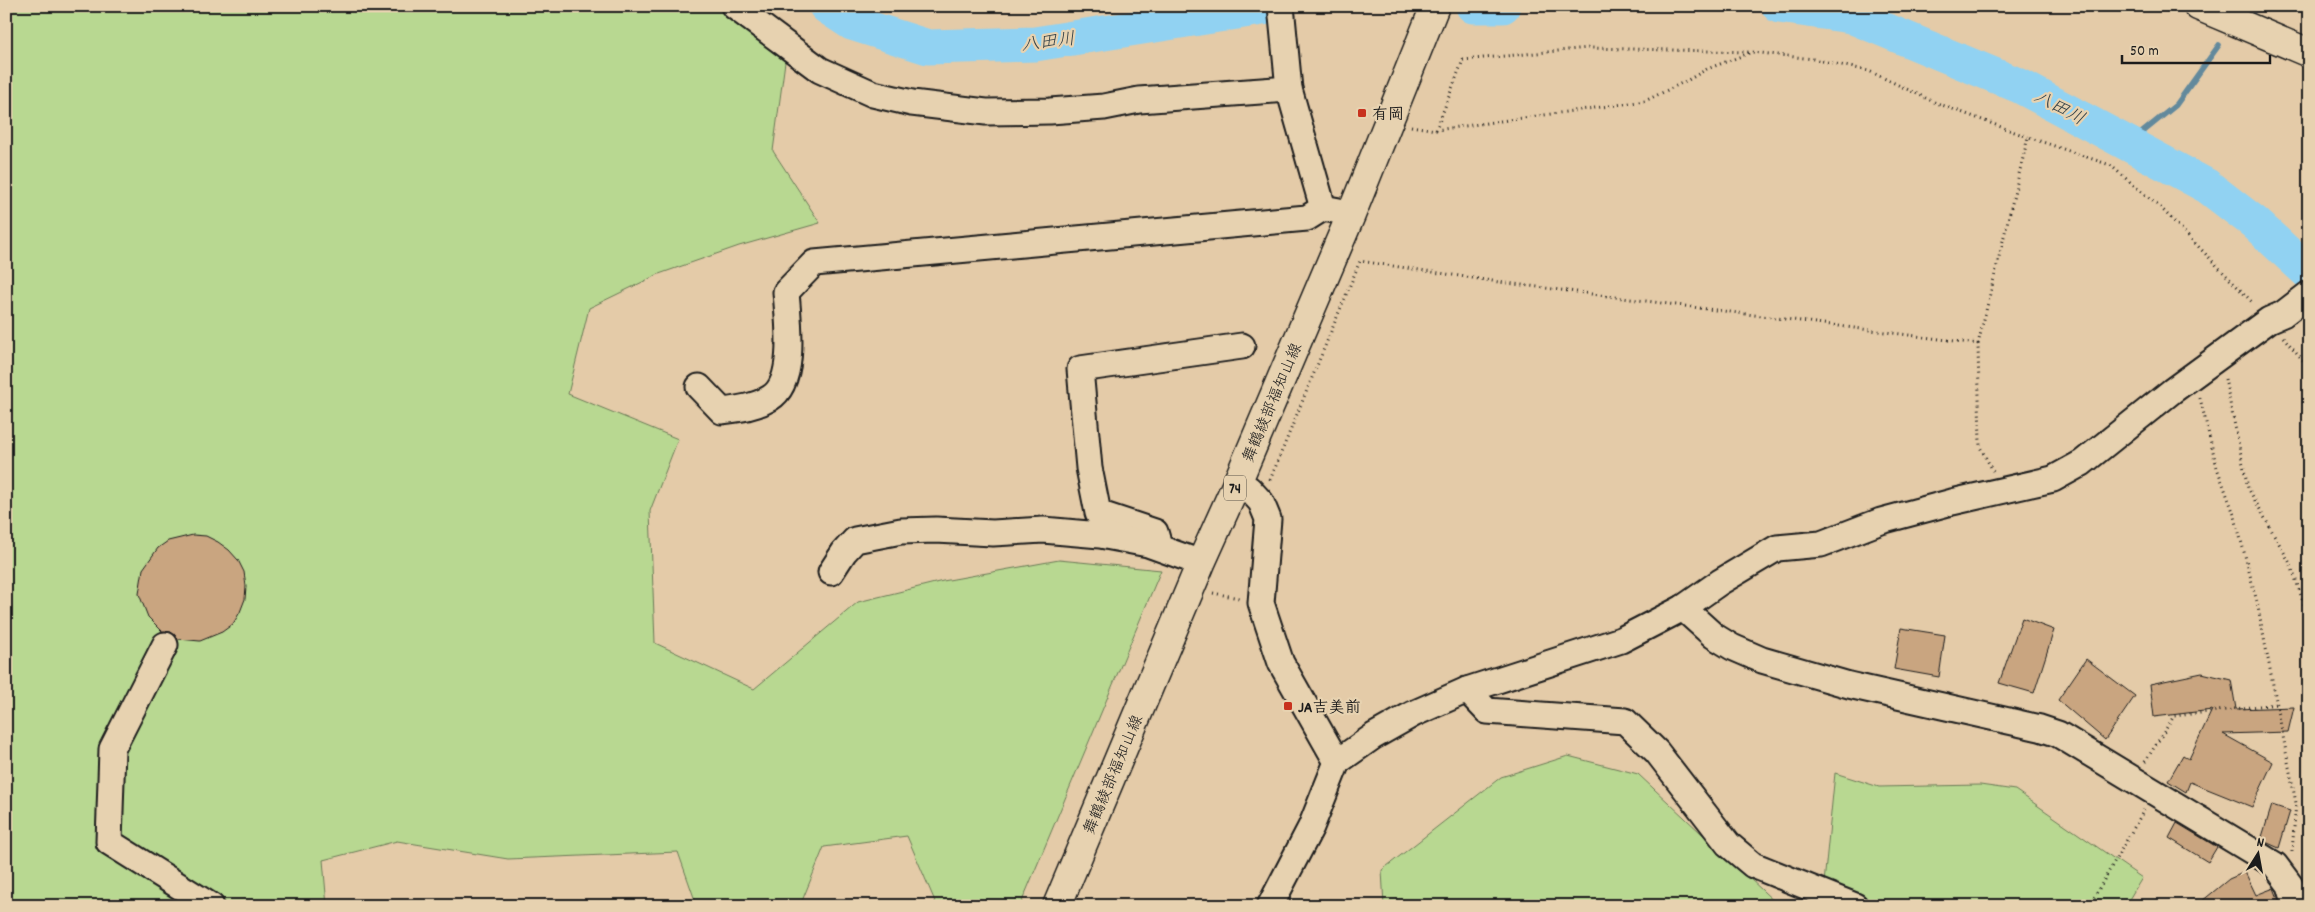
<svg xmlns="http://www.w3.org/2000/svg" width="2315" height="912" font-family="Dekko,'Klee One',sans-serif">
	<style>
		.green { fill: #b8d891; stroke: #6a7a56 }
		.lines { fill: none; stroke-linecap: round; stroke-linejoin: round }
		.stream { stroke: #62899c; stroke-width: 5.5 }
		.river { stroke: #91d2f2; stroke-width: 35 }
		.building { fill: #c9a580; stroke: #1c1c1c }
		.minor-casing { stroke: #1c1c1c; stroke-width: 29 }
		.major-casing { stroke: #1c1c1c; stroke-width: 31 }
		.path { stroke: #1c1c1c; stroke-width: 3; stroke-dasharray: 1 4; stroke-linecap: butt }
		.minor { stroke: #e7d2b0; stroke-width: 25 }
		.major { stroke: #e7d2b0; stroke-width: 28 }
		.poi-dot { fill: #c8321e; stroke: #e7d2b0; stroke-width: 2 }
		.labels { text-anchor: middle; stroke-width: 4.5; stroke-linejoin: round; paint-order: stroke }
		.shield { fill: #e7d2b0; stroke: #595348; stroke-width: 1 }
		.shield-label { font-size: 15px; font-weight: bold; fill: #1c1c1c }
		.poi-label { font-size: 16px; font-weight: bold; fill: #1c1c1c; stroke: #e7d2b0; text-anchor: start }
		.street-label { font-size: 16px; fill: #1c1c1c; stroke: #e7d2b0 }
		.water-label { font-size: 18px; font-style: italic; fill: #334047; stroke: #e7d2b0 }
	</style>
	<rect width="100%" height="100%" fill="#e4cba8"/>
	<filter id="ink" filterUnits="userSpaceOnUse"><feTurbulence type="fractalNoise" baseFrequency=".02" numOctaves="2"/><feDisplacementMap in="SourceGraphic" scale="10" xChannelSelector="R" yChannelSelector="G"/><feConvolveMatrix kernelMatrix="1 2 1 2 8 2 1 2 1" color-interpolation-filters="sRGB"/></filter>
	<g filter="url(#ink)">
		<g class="green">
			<path d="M6,6h717l64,41 -14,104 47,72 -81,23 -80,28 -70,34 -21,86 110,45 -28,72 5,132 99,46 104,-87 85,-21 116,-21 102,10 -141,336h-83l-30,-70 -83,11 -24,59h-103l-19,-54 -170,7 -111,-18 -74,19 4,46h-321z"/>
			<path d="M1568,756l70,18 141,132h-395l-2,-36 119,-93z"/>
			<path d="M1835,773l44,14 101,-2 35,5 127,88 -17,28h-311l10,-23z"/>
		</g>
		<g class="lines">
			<g class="stream">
				<path d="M2253,11l6,-5"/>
				<path d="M2128,144l48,-39 43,-60"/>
			</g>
			<g class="river">
				<path d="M826,6l26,17 76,24 107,-3 240,-38"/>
				<path d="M1473,6h30"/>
				<path d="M1779,6l72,10 169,70 187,100 48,37 54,50"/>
			</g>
		</g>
		<g class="building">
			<path d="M193,535l13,1 12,6 11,8 9,10 6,12 2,14 -1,13 -5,13 -7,12 -11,8 -22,9 -22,-2 -7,-7 -9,-1 -14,-14 -9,-23 4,-25 15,-21 10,-7z"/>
			<path d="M2022,618l32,12 -20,63 -35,-10z"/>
			<path d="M1901,628l44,7 -6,42 -45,-8z"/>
			<path d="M2086,659l49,37 -30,44 -47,-40z"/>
			<path d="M2202,673l29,7 5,29 58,-2 -6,25 -65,2 50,28 -21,45 -62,-25 -4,10 -18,-11 15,-26 6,4 23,-49 -58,7 -4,-33z"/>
			<path d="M2272,805l18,6 -11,37 -18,-8z"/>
			<path d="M2177,823l40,24 -9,15 -39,-24z"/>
			<path d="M2245,872l11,23 18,-7 7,18h-85l33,-27z"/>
		</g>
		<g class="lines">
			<g class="minor-casing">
				<g id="minor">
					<path d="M734,6l86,64 53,24 39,9 74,9 64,-1 54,-4 35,-7 150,-11"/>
					<path d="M1281,6l8,83 34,119 16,3"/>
					<path d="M699,387l23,24c16,-2 33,-4 48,-13 27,-16 18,-79 16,-106l28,-29 493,-45 16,-10"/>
					<path d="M1237,483l12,6 12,13 7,17 -7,84 20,60 56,99"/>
					<path d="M1157,539l-2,-7 -57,-19 -9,-45 -9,-99 162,-23"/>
					<path d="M831,572l13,-20 11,-12 46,-9 35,-1 57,3 50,-3 57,5 48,9 53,19"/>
					<path d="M1683,608l31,28 18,11 30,13 87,25 191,43 18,6 217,131 15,20 6,21"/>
					<path d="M165,645l-53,104 -3,93 102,64"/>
					<path d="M1467,690l20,21 138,10 32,31 71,92 25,21 102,41"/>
					<path d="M1270,906l41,-79 26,-65 37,-26 39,-22 54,-24 154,-50 62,-32 37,-26 57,-34 44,-4 60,-23 71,-19 101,-23 29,-16 90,-72 97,-71 14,-6 26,-20"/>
				</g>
			</g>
			<g class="major-casing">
				<g id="major">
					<path d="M2198,6l111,47"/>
					<path d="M1057,906l144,-343 36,-80 114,-268 84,-209"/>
				</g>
			</g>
			<g class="path">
				<path d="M1411,126l25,4 209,-29 43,-21 19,-11 45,-17 61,7 56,12 65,31 94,35"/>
				<path d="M1436,130l27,-70 126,-12 161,4"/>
				<path d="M2283,337l26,30"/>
				<path d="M1978,344l50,-207 82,28 52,44 92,95"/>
				<path d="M2225,379l23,109 43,77 18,55"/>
				<path d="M2200,398l17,70 18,49 22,85 39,201 -4,49"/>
				<path d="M1270,480l90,-219 139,21 479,62 2,103 13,24"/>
				<path d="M1213,593l26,5"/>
				<path d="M2145,762l29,-46 103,-12"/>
				<path d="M2089,906l55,-96"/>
			</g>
			<use href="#minor" class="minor"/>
			<use href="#major" class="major"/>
		</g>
	</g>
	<g class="poi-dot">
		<rect x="1357" y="108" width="10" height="10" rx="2.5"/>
		<rect x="1283" y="701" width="10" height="10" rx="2.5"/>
	</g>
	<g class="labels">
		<rect class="shield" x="1224" y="475.5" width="22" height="25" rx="4"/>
		<g class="shield-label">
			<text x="1235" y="493">74</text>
		</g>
		<g class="poi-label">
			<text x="1372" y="119">有岡</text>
			<text x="1298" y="712">JA吉美前</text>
		</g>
		<g class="street-label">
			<text transform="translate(1271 402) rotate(-67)" y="6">舞鶴綾部福知山線</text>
			<text transform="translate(1112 774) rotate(-67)" y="6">舞鶴綾部福知山線</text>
		</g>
		<g class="water-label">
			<text transform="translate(1048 41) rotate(-7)" y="6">八田川</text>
			<text transform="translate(2060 107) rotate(28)" y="6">八田川</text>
		</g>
	</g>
	<rect width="2315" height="912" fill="none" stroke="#e7d2b0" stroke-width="25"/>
	<rect x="12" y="12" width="2290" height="887" fill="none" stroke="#1c1c1c" stroke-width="2" filter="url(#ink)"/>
	<g transform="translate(2258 854) rotate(11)" stroke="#e7d2b0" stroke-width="4" paint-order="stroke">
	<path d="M0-4L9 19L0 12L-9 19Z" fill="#1c1c1c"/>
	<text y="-8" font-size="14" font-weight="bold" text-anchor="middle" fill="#1c1c1c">N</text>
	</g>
	<path d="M2122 55v8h148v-8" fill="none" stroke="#1c1c1c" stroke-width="2.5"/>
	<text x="2130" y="55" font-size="15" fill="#1c1c1c" stroke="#e7d2b0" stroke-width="4" paint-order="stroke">50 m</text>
</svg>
